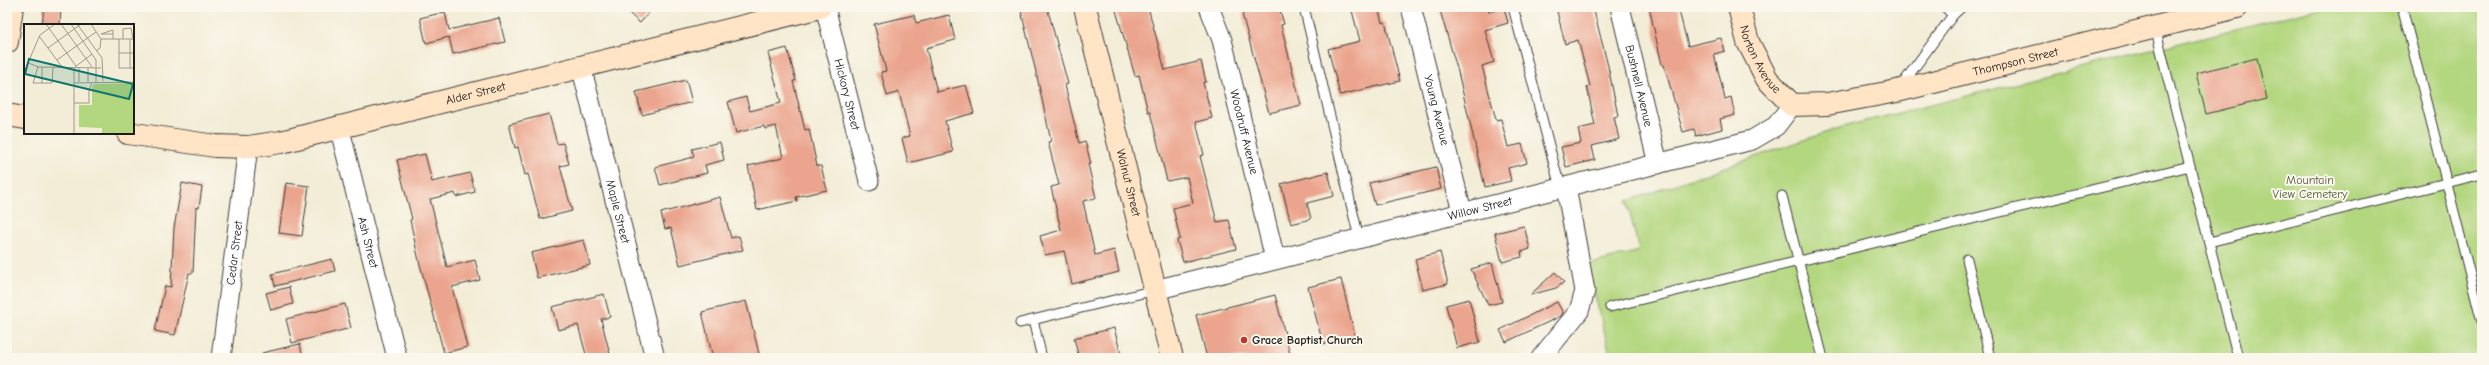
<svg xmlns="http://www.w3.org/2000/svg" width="2489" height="365" font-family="'Comic Neue',sans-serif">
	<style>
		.green { fill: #b3d77f; stroke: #687a4e }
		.building { fill: #eba48d }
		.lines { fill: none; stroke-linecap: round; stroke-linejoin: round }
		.lane-casing { stroke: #3c3b38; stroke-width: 11 }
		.street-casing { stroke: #3c3b38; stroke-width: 21 }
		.secondary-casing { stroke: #3c3b38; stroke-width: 24 }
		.lane { stroke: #fff; stroke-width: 9 }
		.street { stroke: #fff; stroke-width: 19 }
		.secondary { stroke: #ffe4c6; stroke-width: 22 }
		.poi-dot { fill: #c8321e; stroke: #fbf7ec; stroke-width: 1.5 }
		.labels { text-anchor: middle; stroke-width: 4; stroke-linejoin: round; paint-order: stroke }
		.street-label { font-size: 12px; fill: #1c1c1c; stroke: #fbf7ec }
		.park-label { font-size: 12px; fill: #515d3f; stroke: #fbf7ec }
		.poi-label { font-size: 12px; font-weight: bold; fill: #1c1c1c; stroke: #fbf7ec; text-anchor: start }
		.inset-road { fill: none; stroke: #9d998c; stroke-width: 1 }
		.view { fill: #0f766e; fill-opacity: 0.15; stroke: #0f766e; stroke-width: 2 }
		.inset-edge { fill: none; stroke: #1c1c1c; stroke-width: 2 }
	</style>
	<rect width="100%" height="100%" fill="#fbf7ec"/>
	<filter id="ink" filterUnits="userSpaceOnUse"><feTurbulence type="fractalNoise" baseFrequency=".025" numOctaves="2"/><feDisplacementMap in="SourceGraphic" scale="8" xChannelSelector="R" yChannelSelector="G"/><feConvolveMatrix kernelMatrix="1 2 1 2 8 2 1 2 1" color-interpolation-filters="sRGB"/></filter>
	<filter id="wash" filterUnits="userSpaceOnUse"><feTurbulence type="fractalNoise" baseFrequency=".012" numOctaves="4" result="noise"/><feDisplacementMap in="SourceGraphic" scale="16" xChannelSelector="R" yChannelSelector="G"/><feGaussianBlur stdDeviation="0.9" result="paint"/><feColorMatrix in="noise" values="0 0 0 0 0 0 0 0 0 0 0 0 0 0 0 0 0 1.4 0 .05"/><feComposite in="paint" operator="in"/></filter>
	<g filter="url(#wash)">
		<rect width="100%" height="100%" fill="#f3edd7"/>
		<path class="green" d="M2324,7h158v351h-871l-24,-93 52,-14 -12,-50 215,-74z"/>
		<g id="blocks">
			<g class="building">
				<path d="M44,7h17l-1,18h-18z"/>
				<path d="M622,7h32l-14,16z"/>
				<path d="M1020,7h27l21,77 -3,1 14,58 6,-2 6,23h-3l8,34 -13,3 12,54 19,-5 5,22 -47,12 -8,-33 -19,4 -5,-19 21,-6 -10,-43 8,-2 -11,-43 3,-1 -15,-69z"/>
				<path d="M1115,7h33l17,63 36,-9 5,21h-3l9,36 -16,4 8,33 -4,1 17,66 12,-2 7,29 -53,13 -6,-22 3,-1 -7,-31 20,-5 -6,-26 -20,4 -17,-69h-2l-9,-37 -4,1z"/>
				<path d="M1268,7h11l5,17 -3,1 20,80 -32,8 -27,-99z"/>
				<path d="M1351,7h27l4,16 3,-1 15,59 -60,14 -12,-46 32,-8z"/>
				<path d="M1439,7h49l1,5 15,-4 4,15 -23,7 9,32 -12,4 14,54 5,-1 7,28 14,-3 5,19 -19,5 3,13 -26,6 -27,-115z"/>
				<path d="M1556,7h37l15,59 10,50 -4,1 5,22 -27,7 3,14 -29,7 -5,-20 20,-4 -3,-14 17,-4 -8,-38 3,-1 -12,-46 -13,4z"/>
				<path d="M1649,7h29l10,39 33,-8 4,13 -11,3 11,45 6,-2 4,18 -15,4 2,10 -26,7 -2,-7 -11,3 -19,-67h-2z"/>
				<path d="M445,12l4,18 50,-12 6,24 -52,12 -4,-17 -23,6 -6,-25z"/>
				<path d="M914,15l2,8 33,-8 6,25 -29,8 11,44 29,-7 8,28 -29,8 8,31 -45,11 -6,-25 8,-2 -11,-44 -12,4 -6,-24 5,-1 -12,-47z"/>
				<path d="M787,48l9,33h-3l12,49 4,-1 8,37h4l6,24 -31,7 1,4 -40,9 -9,-44 35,-8 -7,-32 -11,3 -1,-3 -28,7 -8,-31 18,-5 4,14 31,-8 -13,-50z"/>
				<path d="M2257,58l10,41 -61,15 -10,-41z"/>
				<path d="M686,80l6,22 -50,13 -6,-23z"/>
				<path d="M549,114l8,30 6,-1 6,21 -9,2 12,45 -32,8 -12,-45 -3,1 -7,-28 -3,1 -6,-24z"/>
				<path d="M720,142l4,18 -19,5 2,8 -47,12 -5,-18 39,-10 -2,-8z"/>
				<path d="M425,154l7,28 38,-9 5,19 -19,5 -1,-4 -25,6 17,68 28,-7 5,20 -28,7 15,60 -23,6 -25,-92 -9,-41 2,-1 -15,-59z"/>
				<path d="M1436,167l5,22 -66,16 -6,-22z"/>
				<path d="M1328,172l6,24 -27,7 4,16 -20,5 -10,-40z"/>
				<path d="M182,183l20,4 -3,21 -3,-1 -3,66h-4l-14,62 -20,-4 10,-45 6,1 3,-59z"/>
				<path d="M286,183l23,3 -7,50 -23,-3z"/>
				<path d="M720,197l11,41 8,-2 4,14 -63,15 -9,-37 -6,1 -4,-16z"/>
				<path d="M1524,226l6,23 -9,3 1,5 -20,5 -7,-29z"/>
				<path d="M584,240l6,25 -53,13 -6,-25z"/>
				<path d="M1440,252l8,32 -25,6 -8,-31z"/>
				<path d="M332,259l3,12 -60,15 -3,-12z"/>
				<path d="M1492,263l10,39 -14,3 -17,-36z"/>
				<path d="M1555,272l9,10 -8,6 -26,7z"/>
				<path d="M1341,279l14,57 -32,8 -15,-57z"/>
				<path d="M289,287l4,17 -22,6 -5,-17z"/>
				<path d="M604,294l6,23 -9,2 10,39h-24l-9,-33 -20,5 -6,-23z"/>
				<path d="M1275,295l16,63h-84l-11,-43z"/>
				<path d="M1469,299l11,43 -23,6 -11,-43z"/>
				<path d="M746,301l14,57h-47l-11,-46z"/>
				<path d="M1557,302l6,11 -2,3 -55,26 -6,-12z"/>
				<path d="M345,304l6,24 -59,15 -6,-24z"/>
				<path d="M1114,328l8,30h-43l-5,-20z"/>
				<path d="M300,344l3,14h-40l-1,-5z"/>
			</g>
		</g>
	</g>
	<g filter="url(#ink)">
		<use href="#blocks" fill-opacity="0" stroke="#3c3b38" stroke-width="1"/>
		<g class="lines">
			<g class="lane-casing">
				<g id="lane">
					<path d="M1304,7l55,231"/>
					<path d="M1513,7l44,169 9,11"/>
					<path d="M1945,7l8,8"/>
					<path d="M2402,7l80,315"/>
					<path d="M2155,27l83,331"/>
					<path d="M1901,86l52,-71 9,-8"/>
					<path d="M1782,196l41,162"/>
					<path d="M2209,242l273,-68"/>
					<path d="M1967,259l23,99"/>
					<path d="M1610,307l580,-141"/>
					<path d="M1033,320l9,38"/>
					<path d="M1020,323l135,-33"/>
				</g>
			</g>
			<g class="street-casing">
				<g id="street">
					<path id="s1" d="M825,7l44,174"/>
					<path id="s2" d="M1209,7l13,33 53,219"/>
					<path id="s3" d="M1411,7l51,205"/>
					<path id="s4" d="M1620,7l38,157"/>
					<path id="s5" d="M581,66l74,292"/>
					<path id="s6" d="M339,126l58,232"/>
					<path id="s7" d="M1155,290l597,-150 24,-14 16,-21"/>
					<path id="s8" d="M221,358l27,-211"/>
					<path d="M1541,358l38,-47 6,-20 -19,-104"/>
				</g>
			</g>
			<g class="secondary-casing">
				<g id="secondary">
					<path id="s9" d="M1085,7l87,351"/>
					<path id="s10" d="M1739,7l9,35 19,37 25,26 35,-1 70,-13 340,-84"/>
					<path d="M7,42l5,-35"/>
					<path d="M7,115l18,3"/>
					<path id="s11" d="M128,133l87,13 33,1 33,-5 539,-135"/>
				</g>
			</g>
			<use href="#lane" class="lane"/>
			<use href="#street" class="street"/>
			<use href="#secondary" class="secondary"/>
		</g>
	</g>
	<circle class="poi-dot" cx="1244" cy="340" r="4"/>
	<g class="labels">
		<g class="street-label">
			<text dy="4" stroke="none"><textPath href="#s10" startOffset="57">Norton Avenue</textPath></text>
			<text dy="4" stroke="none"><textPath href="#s10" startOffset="342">Thompson Street</textPath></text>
			<text dy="4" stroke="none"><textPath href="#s4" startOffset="81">Bushnell Avenue</textPath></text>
			<text dy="4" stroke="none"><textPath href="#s11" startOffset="355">Alder Street</textPath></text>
			<text dy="4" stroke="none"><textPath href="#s1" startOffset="90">Hickory Street</textPath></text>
			<text dy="4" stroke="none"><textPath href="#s3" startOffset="106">Young Avenue</textPath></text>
			<text dy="4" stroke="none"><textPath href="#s2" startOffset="130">Woodruff Avenue</textPath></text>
			<text dy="4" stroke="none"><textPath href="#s9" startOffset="181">Walnut Street</textPath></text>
			<text dy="4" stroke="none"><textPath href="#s7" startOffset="335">Willow Street</textPath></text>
			<text dy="4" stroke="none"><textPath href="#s5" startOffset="150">Maple Street</textPath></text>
			<text dy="4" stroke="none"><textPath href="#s6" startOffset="120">Ash Street</textPath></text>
			<text dy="4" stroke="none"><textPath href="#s8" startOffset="106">Cedar Street</textPath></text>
		</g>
		<g class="park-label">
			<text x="2310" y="184">Mountain<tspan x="2310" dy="14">View Cemetery</tspan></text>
		</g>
		<g class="poi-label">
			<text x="1252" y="344">Grace Baptist Church</text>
		</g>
	</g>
	<g transform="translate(24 24)">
		<rect width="110" height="110" fill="#f3edd7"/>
		<path d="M110,59v51h-32v-6l-23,-1v-22h13v-19l3,-2z" fill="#b3d77f"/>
		<path class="inset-road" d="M22,0l30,42M37,0l31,43M47,0l25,36v23M53,0l25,34 1,23M67,0l10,15M89,10v-4l-12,4h12v5M15,12l23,31M77,15h33M95,15v29h15M99,15v-10l8,-1 2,11M24,24l33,-24M72,27l4,-3 1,-9M95,29h15M33,36l39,-28M4,39l11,4 62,1M14,43l-5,16h19l1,-16M18,43v16M50,43v67M51,43l17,-13M55,43v15M64,43v15M106,44v-29M0,48l16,-37 15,-11M50,59l60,-1M50,79h15v-13l3,-7"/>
		<path class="view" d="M5,35l104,25 -4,15 -104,-25z"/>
		<rect width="110" height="110" class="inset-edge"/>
	</g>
	<rect width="2489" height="365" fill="none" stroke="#fbf7ec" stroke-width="24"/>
</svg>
